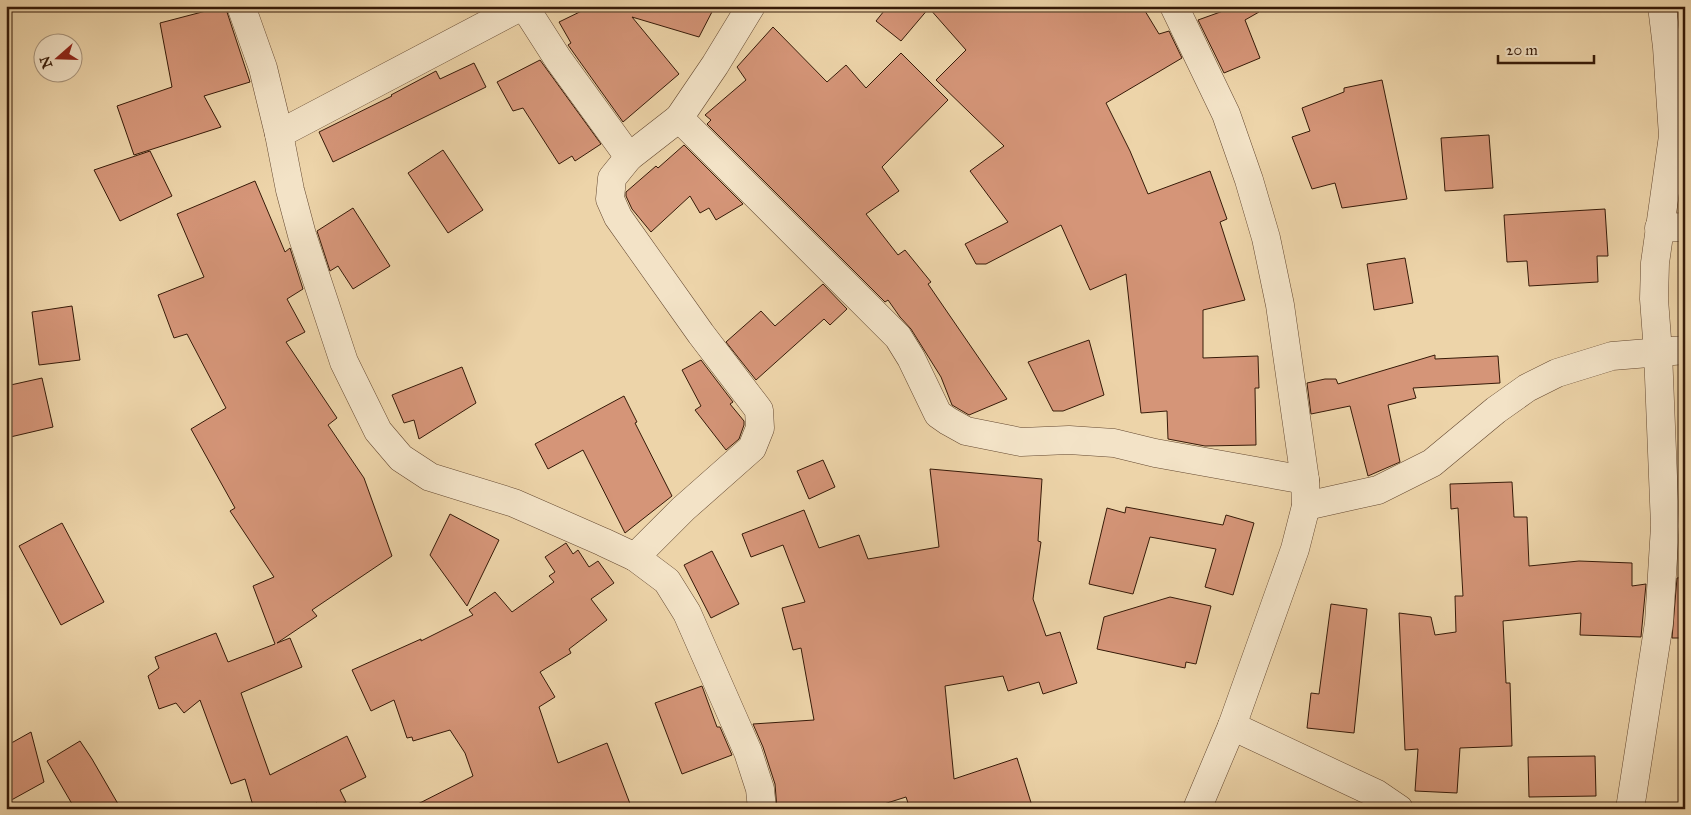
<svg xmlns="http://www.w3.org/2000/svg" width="1691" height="815" font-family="'IM FELL Great Primer',serif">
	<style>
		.building { fill: #d59578; stroke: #361a08 }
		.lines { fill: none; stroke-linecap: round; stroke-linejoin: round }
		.street-casing { stroke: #644830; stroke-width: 29 }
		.street { stroke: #f3e3c7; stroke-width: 28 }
	</style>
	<rect width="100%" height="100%" fill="#edd4a9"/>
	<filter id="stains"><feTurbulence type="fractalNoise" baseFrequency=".004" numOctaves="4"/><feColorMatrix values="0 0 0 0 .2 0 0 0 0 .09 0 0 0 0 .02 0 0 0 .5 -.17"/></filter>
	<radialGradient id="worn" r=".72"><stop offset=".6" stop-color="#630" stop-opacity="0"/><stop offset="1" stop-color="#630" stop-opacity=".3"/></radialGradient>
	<g class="building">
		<path d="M225,6l25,76 -46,14 17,31 -87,28 -17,-49 55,-19 -12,-64z"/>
		<path d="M592,6h123l-16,31 -67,-20 47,57 -56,48 -55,-77 3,-2 -12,-21z"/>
		<path d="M888,6h254l17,28 10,-3 13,27 -76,45 24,48 18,43 62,-23 17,48 -7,3 25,78 -42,10v48l55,-2 1,32h-4l1,57 -51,1 -37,-7 -1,-28 -26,2 -15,-139 -36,16 -29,-65 -75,39h-10l-11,-20 43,-22 -38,-51 34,-25 -68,-66 30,-30 -37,-42 -28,33 -25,-20z"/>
		<path d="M1237,6h19l3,6 -14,8 15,38 -36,15 -26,-53z"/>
		<path d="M773,27l54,55 19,-17 20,23 35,-35 47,47 -66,67 17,24 -33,23 32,41 7,-5 26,32 -3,2 79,115 -38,16 -17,-10 -11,-28 -30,-48 -11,-12 -12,-17 -3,2 -178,-178 4,-4 -6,-5 41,-35 -9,-13z"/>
		<path d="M540,60l61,84 -26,17 -3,-5 -13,8 -36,-56 -10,3 -16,-29z"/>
		<path d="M474,63l12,24 -153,75 -14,-30 73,-36 -1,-1 45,-24 4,8z"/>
		<path d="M1382,80l25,119 -65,9 -7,-25 -23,6 -20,-52 18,-6 -8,-23 42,-16v-4z"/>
		<path d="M1489,135l4,53 -48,3 -4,-53z"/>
		<path d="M684,145l59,59 -27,16 -7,-12 -9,5 -10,-17 -39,36 -19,-23 -6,-13v-4l30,-26 2,2z"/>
		<path d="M443,150l40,60 -35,23 -40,-60z"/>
		<path d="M150,151l22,45 -52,25 -26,-51z"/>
		<path d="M255,181l30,71 5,-4 13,41 -16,10 18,33 -19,10 51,76 -9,7 36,53 28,78 -80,54 5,6 -40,27 13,-5 12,29 -61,26 29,82 77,-39 19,41 -26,13 6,12 -15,7h-11l-3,-6 -18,6h-45l-9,-30 -14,5 -31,-84 -16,13 -8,-10 -17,6 -11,-33 11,-8 -4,-11 61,-24 12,29 47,-18 -22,-58 21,-9 -44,-66 5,-3 -44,-79 35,-21 -39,-74 -13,4 -16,-43 46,-18 -27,-63z"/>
		<path d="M353,208l37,58 -37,23 -15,-23 -8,5 -13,-40z"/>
		<path d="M1605,209l3,47h-11l1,26 -69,4 -2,-25 -20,1 -3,-47z"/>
		<path d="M1405,258l8,45 -39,7 -7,-46z"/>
		<path d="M823,284l24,25 -17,16 -6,-6 -68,61 -30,-38 35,-31 14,15z"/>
		<path d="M72,306l8,54 -41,5 -7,-53z"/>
		<path d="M1089,340l15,55 -41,16h-10l-25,-49z"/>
		<path d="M1435,355v4l63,-3 2,27 -87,5 3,10 -28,7 12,57 -32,14 -18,-70 -39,8 -4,-31 18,-4h11l2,5z"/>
		<path d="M701,360l32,42 -3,2 14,17v4l-5,14 -13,11 -31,-40 6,-4 -19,-36z"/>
		<path d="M462,367l14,36 -57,36 -5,-19 -10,3 -12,-28z"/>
		<path d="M42,378l11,49 -47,11v-52z"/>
		<path d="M624,396l13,26 -2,1 37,73 -47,37 -42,-83 -35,19 -13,-25z"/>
		<path d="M823,460l12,27 -26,12 -12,-28z"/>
		<path d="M930,469l112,10 -4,62 3,1 -8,57 13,37 14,-4 17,51 -34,11 -4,-12 -31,9 -5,-15 -58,10 9,93 63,-21 16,51h-123l-4,-12 -38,12h-91l-2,-25 -12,-37 -10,-23 61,-4 -13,-72 -8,2 -11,-42 23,-6 -22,-57 -32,12 -9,-23 62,-24 15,38 40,-13 9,24 71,-12z"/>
		<path d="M1512,482l2,35h13l2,49 50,-5 53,2v23l14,-2 -5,53 -61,-2 1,-22 -78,8 3,62h4l2,63 -52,2 -3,45 -42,-2 3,-42 -13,1 -6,-137 32,4 4,18 21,-3 -1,-36h8l-5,-88 -7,1 -1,-25z"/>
		<path d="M1126,507l97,18 3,-10 28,8 -21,72 -28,-8 11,-38 -66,-12 -17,57 -44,-10 18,-76 18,5z"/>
		<path d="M450,514l49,26 -32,66 -37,-51z"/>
		<path d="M62,523l42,79 -43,23 -42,-79z"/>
		<path d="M566,543l7,11 5,-4 11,17 9,-6 16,22 -23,16 16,21 -38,29 2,4 -31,19 15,25 -16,10 19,56 49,-20 25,66h-224l65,-33 -8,-23 -15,-23 -37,11 -1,-4 -5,1 -13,-38 -23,11 -19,-41 69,-31v2l52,-26 -4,-5 26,-18 17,20 42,-30 -5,-6 6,-4 -10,-15z"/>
		<path d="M712,551l27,53 -28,14 -27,-53z"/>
		<path d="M1685,577v61h-13l5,-60z"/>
		<path d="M1170,597l41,9 -15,58 -10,-2 -1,6 -88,-19 7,-32z"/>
		<path d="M1331,604l36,5 -13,124 -47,-5 4,-35 8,1z"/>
		<path d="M702,686l15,41h3l12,28 -50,19 -27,-71z"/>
		<path d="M31,732l13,50 -38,21v-57z"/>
		<path d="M80,741l12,18 29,50h-46l-28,-48z"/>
		<path d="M1595,756l1,40 -67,1 -1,-40z"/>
	</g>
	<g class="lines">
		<g class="street-casing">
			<g id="street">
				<path d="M241,6l22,62 16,66 11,56 12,45 42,127 34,69 23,27 29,19 84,26 89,39 32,15 32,24 20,32 61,139 12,37 2,20"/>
				<path d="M524,6l34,53 71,98"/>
				<path d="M1174,6l52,108 23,66 17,58 14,67 25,175 1,26 -11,43 -63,177 -35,83"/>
				<path d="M679,118l219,219 13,21 27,56 10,7 18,10 55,11 48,-2 45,3 41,10 150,27"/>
				<path d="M279,134l243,-128"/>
				<path d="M1659,228l26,-1"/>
				<path d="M1306,506l72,-16 54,-27 64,-53 31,-22 30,-15 55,-17 73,-6"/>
				<path d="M635,557l48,-48 69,-61 8,-20 -1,-18 -58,-76 -83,-117 -8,-18 2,-21 17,-21 50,-39 36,-53 36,-59"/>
				<path d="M1232,726l145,68 22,15"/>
				<path d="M1630,809l29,-186 6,-97 -7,-174 -4,-53 1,-36 18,-127 -6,-89 -5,-41"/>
			</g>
		</g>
		<use href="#street" class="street"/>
	</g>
	<rect width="1691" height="815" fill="none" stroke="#edd4a9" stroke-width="25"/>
	<rect x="8" y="8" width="1676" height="800" fill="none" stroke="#361a08" stroke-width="2.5"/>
	<rect x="12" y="12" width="1666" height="790" fill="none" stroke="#361a08"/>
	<g transform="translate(58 58) rotate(250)"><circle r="24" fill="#f3e3c7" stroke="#a7937b"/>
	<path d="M0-4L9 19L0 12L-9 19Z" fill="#8f2418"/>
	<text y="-8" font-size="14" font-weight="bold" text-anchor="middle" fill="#361a08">N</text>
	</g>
	<path d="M1498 55v8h96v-8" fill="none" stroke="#361a08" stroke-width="2.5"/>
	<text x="1506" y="55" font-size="15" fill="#361a08" stroke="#f3e3c7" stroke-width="4" paint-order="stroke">20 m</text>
	<rect width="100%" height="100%" filter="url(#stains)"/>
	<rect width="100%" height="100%" fill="url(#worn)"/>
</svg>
